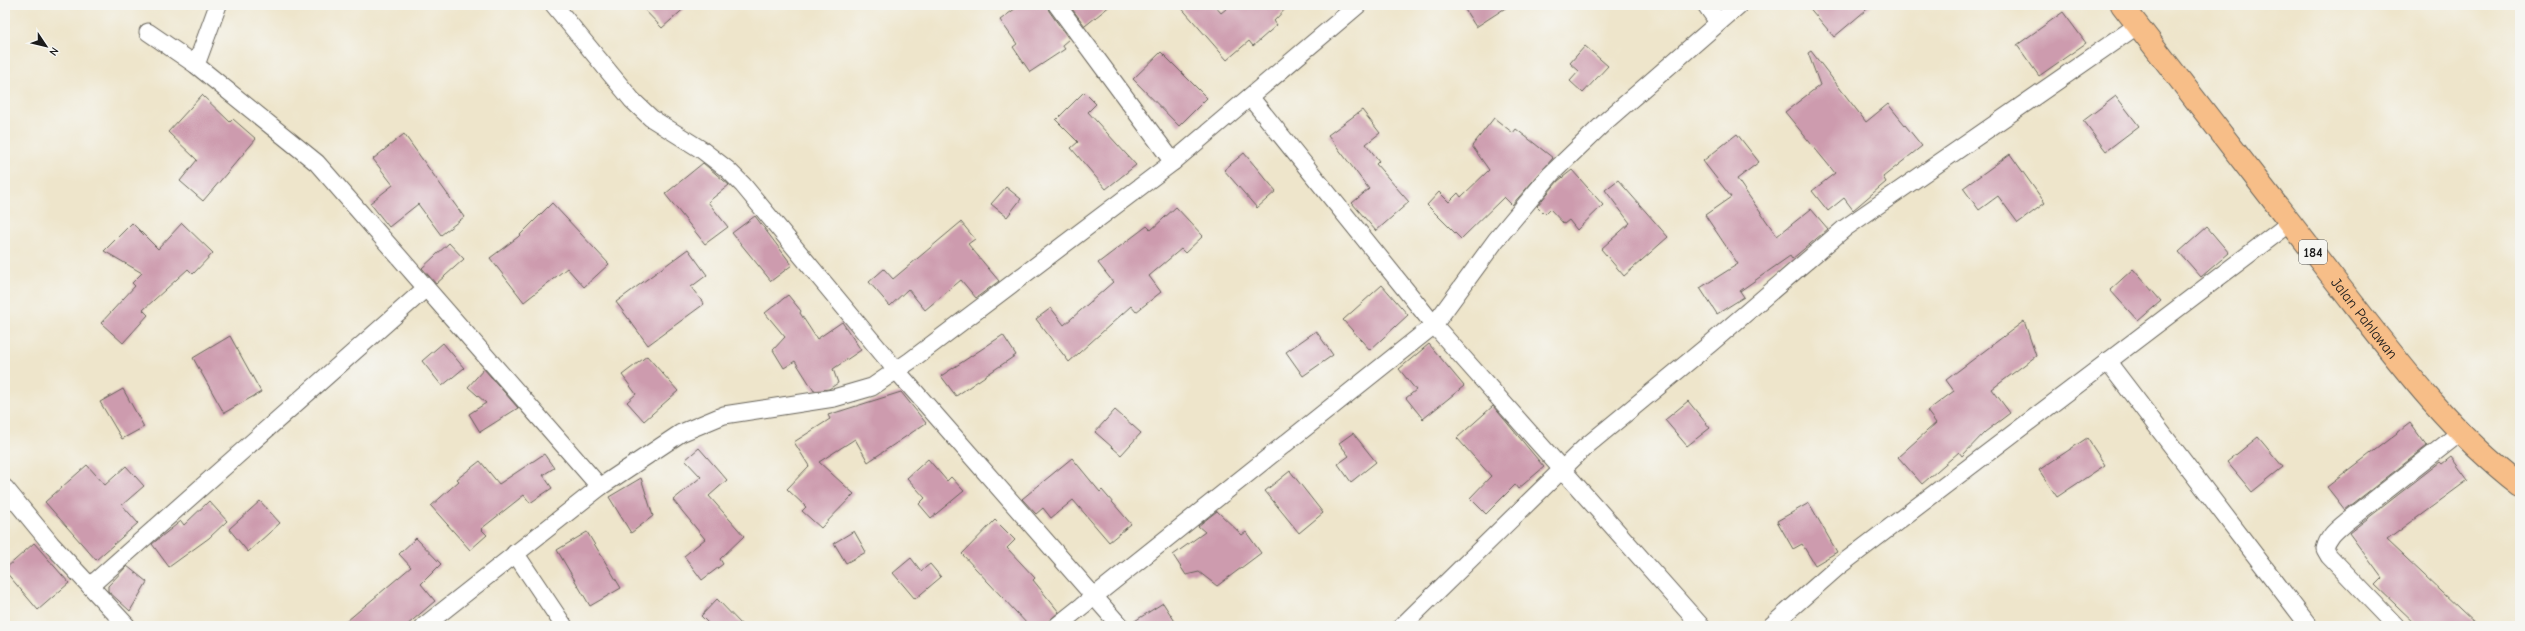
<svg xmlns="http://www.w3.org/2000/svg" width="2525" height="631" font-family="'Comic Neue',sans-serif">
	<style>
		.building { fill: #cd9bae }
		.lines { fill: none; stroke-linecap: round; stroke-linejoin: round }
		.street-casing { stroke: #666259; stroke-width: 19 }
		.primary-casing { stroke: #666259; stroke-width: 24 }
		.street { stroke: #fff; stroke-width: 17 }
		.primary { stroke: #f7be88; stroke-width: 22 }
		.labels { text-anchor: middle; stroke-width: 4; stroke-linejoin: round; paint-order: stroke }
		.shield { fill: #f6f6f2; stroke: #5d5d5c; stroke-width: 1 }
		.shield-label { font-size: 14px; font-weight: bold; fill: #1c1c1c }
		.street-label { font-size: 15px; fill: #1c1c1c; stroke: #f6f6f2 }
	</style>
	<rect width="100%" height="100%" fill="#f6f6f2"/>
	<filter id="ink" filterUnits="userSpaceOnUse"><feTurbulence type="fractalNoise" baseFrequency=".025" numOctaves="2"/><feDisplacementMap in="SourceGraphic" scale="8" xChannelSelector="R" yChannelSelector="G"/><feConvolveMatrix kernelMatrix="1 2 1 2 8 2 1 2 1" color-interpolation-filters="sRGB"/></filter>
	<filter id="wash" filterUnits="userSpaceOnUse"><feTurbulence type="fractalNoise" baseFrequency=".012" numOctaves="4" result="noise"/><feDisplacementMap in="SourceGraphic" scale="16" xChannelSelector="R" yChannelSelector="G"/><feGaussianBlur stdDeviation="0.9" result="paint"/><feColorMatrix in="noise" values="0 0 0 0 0 0 0 0 0 0 0 0 0 0 0 0 0 1.4 0 .05"/><feComposite in="paint" operator="in"/></filter>
	<g filter="url(#wash)">
		<rect width="100%" height="100%" fill="#eee5cb"/>
		<g id="blocks">
			<g class="building">
				<path d="M640,5h48l-26,23z"/>
				<path d="M1020,5h27l2,6 20,28 -7,6 3,4 -35,23 -17,-25 4,-3 -17,-24z"/>
				<path d="M1069,5h42l-26,21z"/>
				<path d="M1179,5h35l7,8 10,-8h58l-15,16 3,4 -24,21 -4,-5 -22,19z"/>
				<path d="M1462,5h48l-34,22z"/>
				<path d="M1807,5h65l-38,32z"/>
				<path d="M2063,12l23,31 -47,33 -22,-31z"/>
				<path d="M1585,46l23,20 -25,27 -13,-12 9,-10 -9,-8z"/>
				<path d="M1811,51l55,71 22,-18 34,42 -39,31 3,5 -33,28 -9,-12 -16,13 -16,-20 23,-18 -50,-61 35,-27 -12,-32z"/>
				<path d="M1161,52l46,46 -28,28 -46,-47z"/>
				<path d="M1084,92l12,12 -8,8 48,53 -30,24 -35,-41 7,-6 -22,-22z"/>
				<path d="M202,95l28,27 3,-3 23,20 -53,62 -23,-20 17,-21 -29,-28z"/>
				<path d="M2116,96l23,30 -33,25 -23,-30z"/>
				<path d="M1362,110l18,23 -14,11 13,17 -3,3 33,38 -33,29 -24,-28 17,-14 -41,-54z"/>
				<path d="M1494,118l19,15 3,-4 37,29 -41,47 -8,-8 -43,42 -34,-34 12,-13 10,10 9,-9 3,4 28,-27 -17,-24z"/>
				<path d="M404,134l60,83 -23,18 -23,-31 -29,23 -19,-24 23,-18 -20,-26z"/>
				<path d="M1737,134l22,28 -22,17 40,57 34,-27 17,20 -36,30 -2,-3 -50,35 4,6 -27,17 -17,-26 38,-24 -33,-49 26,-18 -28,-36z"/>
				<path d="M1244,153l32,38 -19,17 -33,-38z"/>
				<path d="M2010,154l35,49 -27,20 -20,-27 -19,14 -16,-22z"/>
				<path d="M703,163l26,22 -21,17 20,25 -23,17 -40,-50z"/>
				<path d="M1572,170l31,35 -26,25 -8,-10 -5,4 -14,-15 -5,5 -8,-8 21,-25z"/>
				<path d="M1618,180l50,57 -44,39 -23,-27 29,-26 -25,-33z"/>
				<path d="M1006,187l15,12 -14,18 -16,-13z"/>
				<path d="M552,203l57,61 -25,23 -17,-19 -43,34 -34,-44 28,-21z"/>
				<path d="M1176,207l27,29 -18,17 -4,-4 -32,27 12,16 -25,20 -5,-6 -62,56 -33,-43 15,-11 13,17 49,-43 -15,-19 49,-37 4,4z"/>
				<path d="M755,216l37,49 -21,16 -39,-48z"/>
				<path d="M961,222l14,17 -7,5 31,37 -23,17 -15,-18 -36,30 -17,-21 -18,17 -21,-24 15,-13 9,10z"/>
				<path d="M132,223l26,26 24,-26 31,30 -20,21 -5,-5 -45,41 5,5 -25,28 -22,-20 34,-37 -3,-3 10,-10 -38,-22z"/>
				<path d="M2207,227l22,26 -28,24 -22,-25z"/>
				<path d="M449,243l15,16 -28,25 -14,-16z"/>
				<path d="M688,249l19,26 -16,12 13,17 -56,41 -32,-43z"/>
				<path d="M2133,269l28,32 -23,20 -28,-31z"/>
				<path d="M1382,285l26,30 -38,35 -27,-30z"/>
				<path d="M788,295l13,16 -1,2 17,26 25,-17 19,28 -28,19 5,14 -9,6 -15,2 -19,-30 -11,7 -11,-18 12,-13 -20,-24z"/>
				<path d="M2024,321l12,35 -44,33 18,24 -25,19 -23,24 -3,-4 -37,32 -24,-27 38,-34 -9,-12 27,-20 -8,-11z"/>
				<path d="M1316,331l17,24 -30,21 -17,-24z"/>
				<path d="M1003,335l13,20 -60,41 -15,-20z"/>
				<path d="M230,336l31,56 -37,21 -31,-55z"/>
				<path d="M443,343l21,25 -22,18 -20,-25z"/>
				<path d="M1429,344l35,42 -41,33 -17,-21 10,-8 -17,-21z"/>
				<path d="M647,356l31,35 -34,30 -17,-19 9,-8 -14,-19z"/>
				<path d="M484,369l34,39 -38,24 -11,-18 17,-11 -18,-16z"/>
				<path d="M123,389l21,38 -22,12 -22,-37z"/>
				<path d="M901,392l25,31 -58,39 -13,-23 -36,23 35,32 -33,34 -19,-17 4,-4 -19,-18 22,-23 -15,-24 36,-23 -2,-4z"/>
				<path d="M1688,401l22,27 -23,18 -22,-26z"/>
				<path d="M1493,406l51,61 -26,22 -3,-4 -29,29 -16,-16 21,-22 -34,-38z"/>
				<path d="M1115,410l26,23 -20,22 -26,-23z"/>
				<path d="M2410,423l17,23 -82,64 -18,-23z"/>
				<path d="M1353,433l23,29 -25,20 -13,-18 11,-8 -10,-13z"/>
				<path d="M2258,437l25,30 -31,25 -25,-30z"/>
				<path d="M2087,438l18,27 -48,32 -18,-27z"/>
				<path d="M699,448l28,32 -18,16 35,40 -24,23 3,5 -21,16 -18,-24 21,-17 -32,-39 28,-23 -16,-17z"/>
				<path d="M544,454l10,14 -11,7 9,13 -22,15 -6,-8 -43,34 6,6 -17,15 -39,-44 28,-25 -2,-2 23,-18 19,23z"/>
				<path d="M2451,457l17,23 -81,60 91,86h-60l-43,-41 7,-7 -33,-45 91,-71 2,2z"/>
				<path d="M1072,458l28,34 2,-2 29,34 -22,18 -36,-42 -22,18 -8,-10 -7,6 -14,-15z"/>
				<path d="M928,459l19,22 4,-4 13,14 -33,27 -12,-14 6,-6 -18,-20z"/>
				<path d="M87,465l18,20 21,-19 18,20 -22,19 16,18 -42,37 -51,-58z"/>
				<path d="M1290,471l33,42 -24,20 -34,-42z"/>
				<path d="M641,478l12,38 -22,17 -22,-36z"/>
				<path d="M209,501l18,20 -18,17 -40,29 -17,-23 29,-23 3,4z"/>
				<path d="M260,501l20,22 -32,29 -19,-23z"/>
				<path d="M1809,503l28,49 -22,13 -13,-21 -9,5 -16,-28z"/>
				<path d="M1217,511l25,24 4,-3 15,21 -44,33 -18,-14 -13,3 -13,-20 32,-23 -7,-6z"/>
				<path d="M995,520l20,20 -8,8 28,30 -2,2 26,32 -16,14h-14l-67,-72z"/>
				<path d="M854,531l12,21 -20,11 -12,-20z"/>
				<path d="M587,532l34,56 -31,18 -33,-56z"/>
				<path d="M416,538l25,26 -20,20 14,17 -29,25h-65l70,-59 -12,-13z"/>
				<path d="M34,543l35,40 -31,27 -33,-39v-2z"/>
				<path d="M911,558l10,13 9,-7 11,13 -26,22 -22,-26z"/>
				<path d="M127,566l20,16 -17,29 -22,-20v-5z"/>
				<path d="M717,599l26,27h-32l-10,-10z"/>
				<path d="M1163,603l15,23h-48v-2z"/>
			</g>
		</g>
	</g>
	<g filter="url(#ink)">
		<use href="#blocks" fill-opacity="0" stroke="#666259" stroke-width="1"/>
		<g class="lines">
			<g class="street-casing">
				<g id="street">
					<path d="M554,5l78,95 19,18 51,32 26,20 15,15 153,185 224,256"/>
					<path d="M1057,5l116,157"/>
					<path d="M1706,5l12,17"/>
					<path d="M148,32l48,33 121,98 283,324"/>
					<path d="M196,65l22,-60"/>
					<path d="M1250,97l184,228 267,301"/>
					<path d="M2107,361l202,265"/>
					<path d="M5,488l46,56 76,82"/>
					<path d="M515,553l49,73"/>
					<path d="M90,586l336,-298"/>
					<path d="M424,626l176,-139 81,-54 43,-18 110,-17 38,-11 38,-26 263,-199 185,-157"/>
					<path d="M1057,626l377,-301 62,-85 55,-66 55,-53 133,-116"/>
					<path d="M1402,626l182,-178 126,-104 135,-116 293,-203"/>
					<path d="M1771,626l68,-60 451,-343"/>
					<path d="M2396,626l-67,-70 -4,-7c3,-13 12,-19 21,-27l115,-90"/>
				</g>
			</g>
			<g class="primary-casing">
				<g id="primary">
					<path id="s1" d="M2122,5c72,93 143,186 215,278 56,72 110,146 183,202"/>
				</g>
			</g>
			<use href="#street" class="street"/>
			<use href="#primary" class="primary"/>
		</g>
	</g>
	<g class="labels">
		<rect class="shield" x="2299" y="240" width="28" height="24" rx="3"/>
		<g class="shield-label">
			<text x="2313" y="257">184</text>
		</g>
		<g class="street-label">
			<text dy="5" stroke="none"><textPath href="#s1" startOffset="396">Jalan Pahlawan</textPath></text>
		</g>
	</g>
	<rect width="2525" height="631" fill="none" stroke="#f6f6f2" stroke-width="20"/>
	<g transform="translate(46 46) rotate(125)" stroke="#f6f6f2" stroke-width="3" paint-order="stroke">
	<path d="M0-3L7 15L0 10L-7 15Z" fill="#1c1c1c"/>
	<text y="-6" font-size="11" font-weight="bold" text-anchor="middle" fill="#1c1c1c">N</text>
	</g>
</svg>
